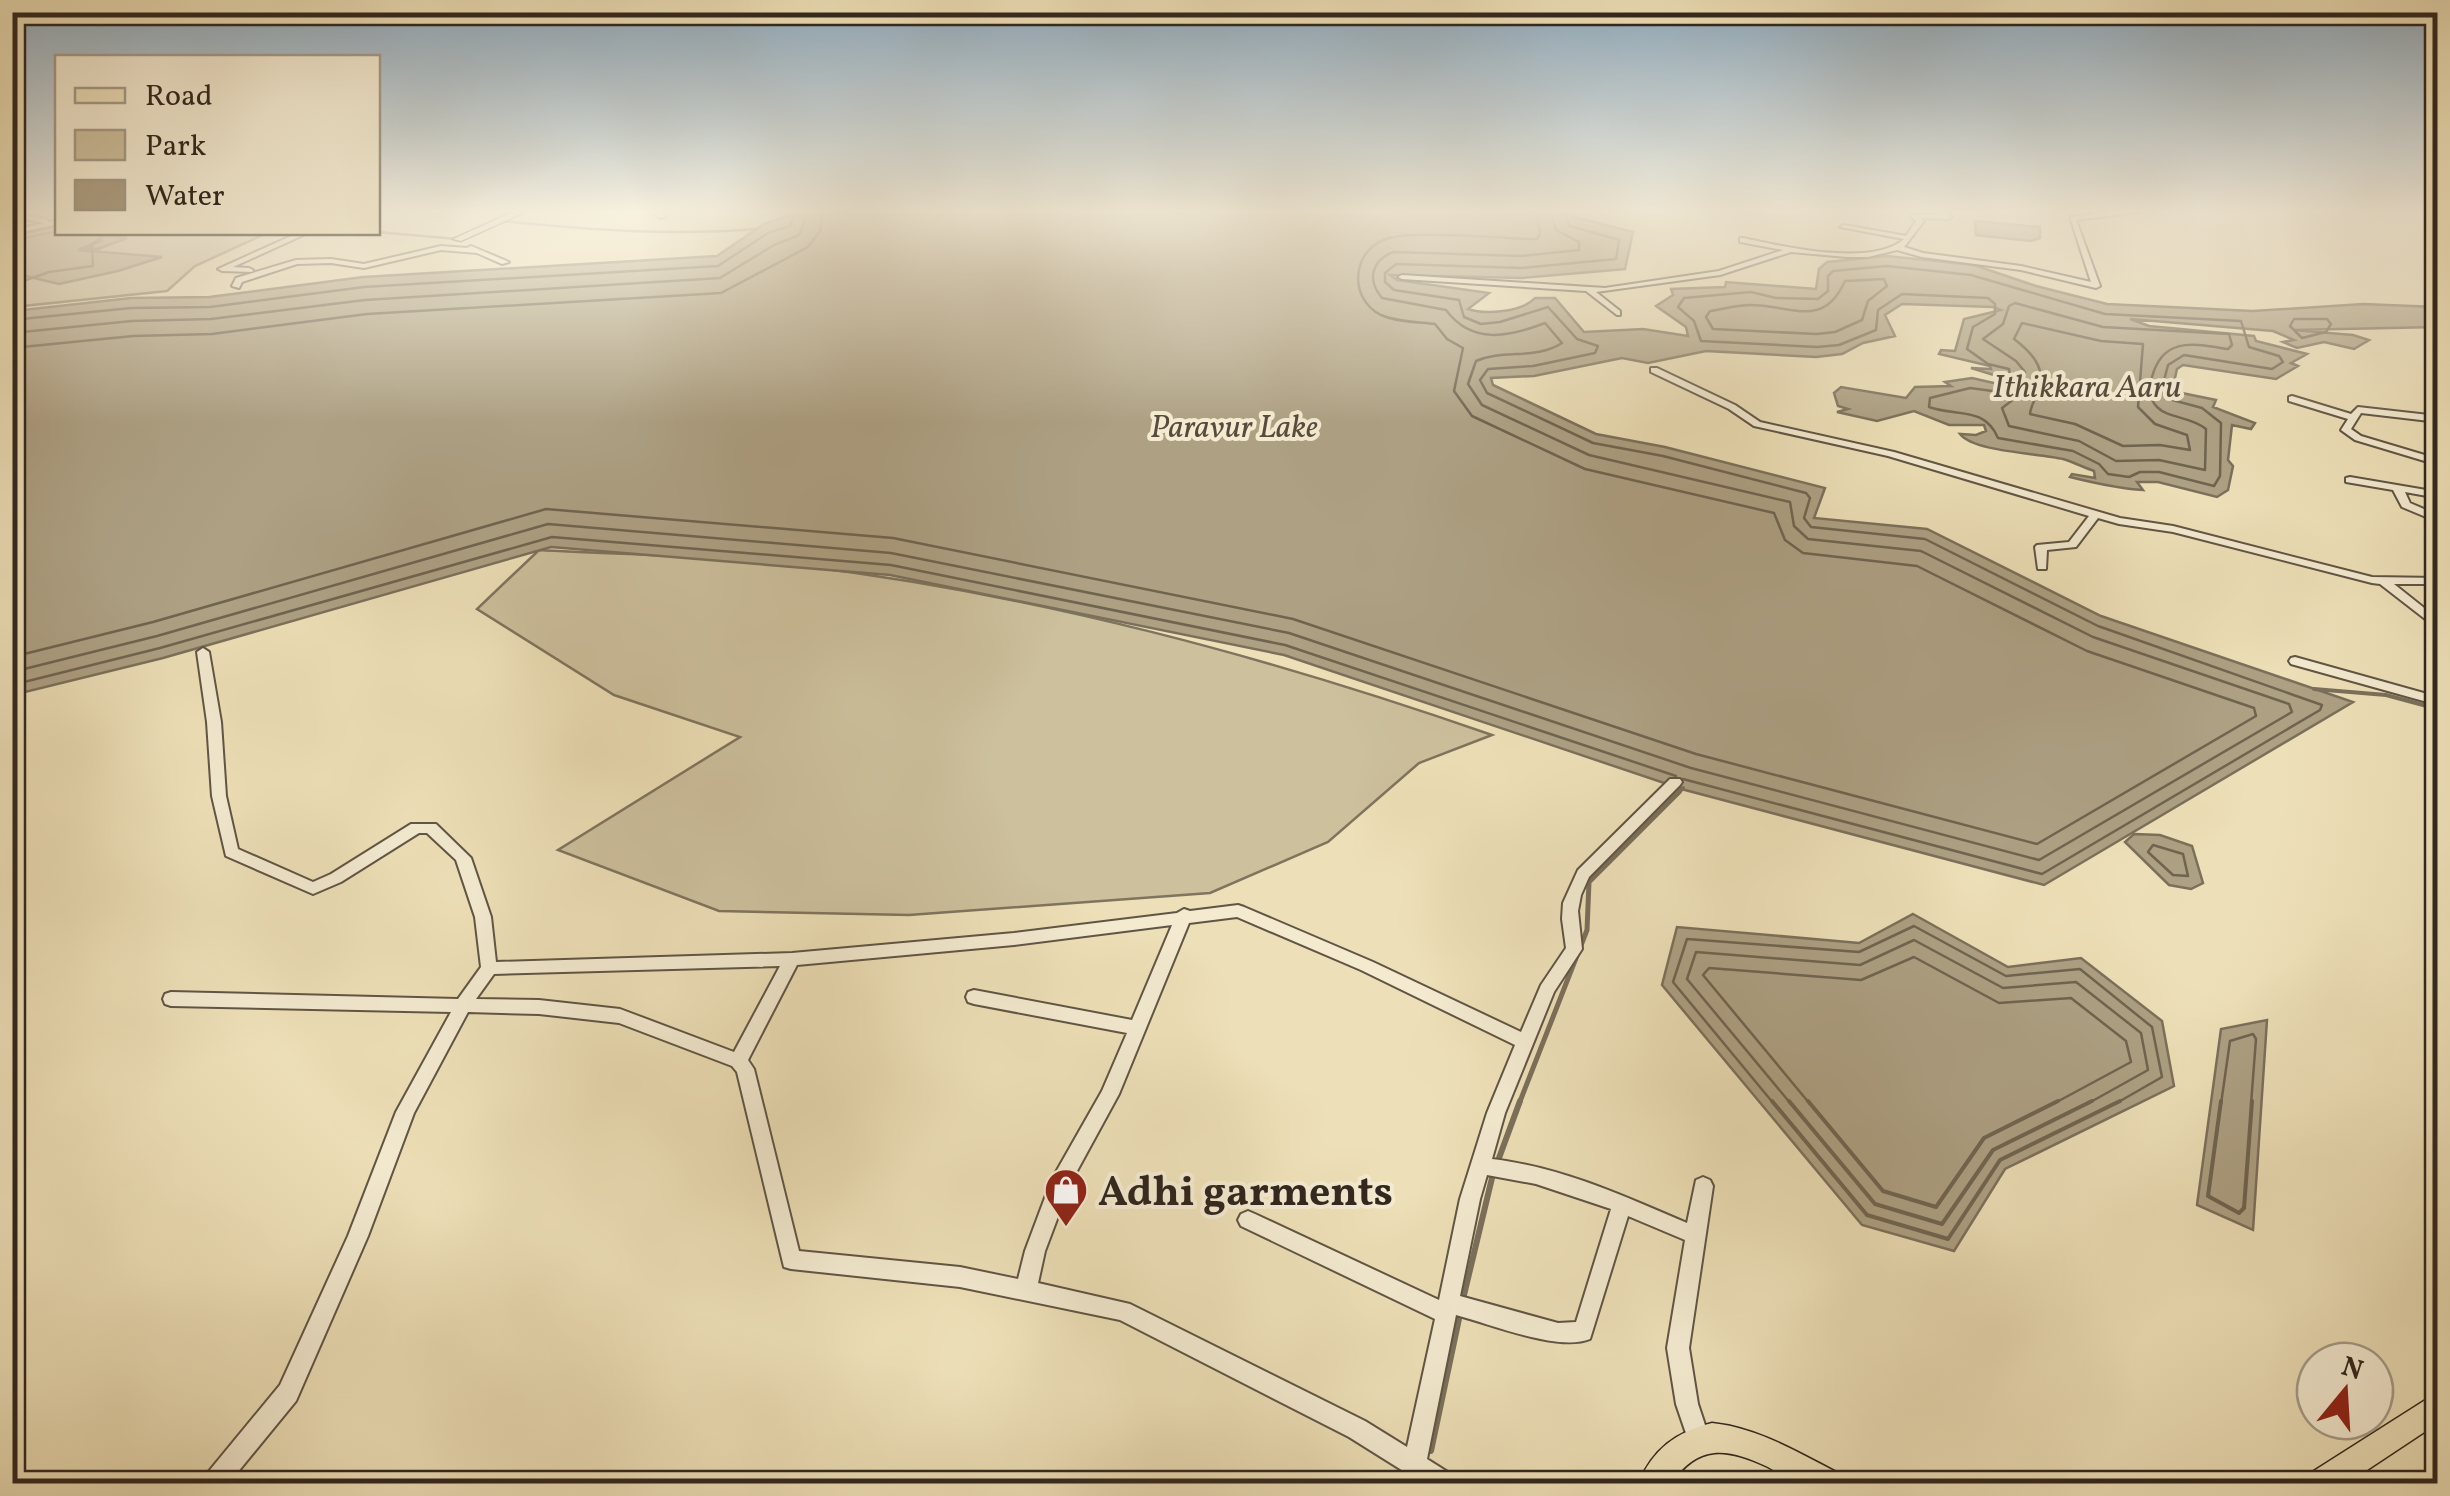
<svg xmlns="http://www.w3.org/2000/svg" width="2450" height="1496" font-family="Vollkorn,serif">
	<style>
		.green { fill: #cdc09d; stroke: #7f745e; stroke-width: 2.5 }
		.water { fill: #ada083; stroke: #7b705b; stroke-width: 2.5 }
		.lines { fill: none; stroke-linecap: round; stroke-linejoin: round }
		.shore-far1 { stroke: #6f6450; stroke-width: 2.5 }
		.shore { stroke: #6f6450; stroke-width: 4 }
		.stream-far3 { stroke: #7b705b; stroke-width: 2.5 }
		.stream-far2 { stroke: #7b705b; stroke-width: 4 }
		.stream-far1 { stroke: #7b705b; stroke-width: 5 }
		.stream { stroke: #7b705b; stroke-width: 6 }
		.minor-casing { stroke: #605544; stroke-width: 4 }
		.major-casing { stroke: #31271e; stroke-width: 3 }
		.minor { fill: #f3ead0; fill-rule: evenodd }
		.major { fill: #eddfb7; fill-rule: evenodd }
		.labels { text-anchor: middle; stroke-width: 8; stroke-linejoin: round; paint-order: stroke }
		.far-water-label { font-size: 32px; font-style: italic; fill: #564b3c; stroke: #f3ead0 }
		.near-poi-label { font-size: 42px; font-weight: bold; fill: #31271e; stroke: #f3ead0; text-anchor: start }
	</style>
	<rect width="100%" height="100%" fill="#eddfb7"/>
	<filter id="stains"><feTurbulence type="fractalNoise" baseFrequency=".002" numOctaves="4"/><feColorMatrix values="0 0 0 0 .2 0 0 0 0 .09 0 0 0 0 .02 0 0 0 .5 -.17"/></filter>
	<radialGradient id="worn" r=".72"><stop offset=".6" stop-color="#630" stop-opacity="0"/><stop offset="1" stop-color="#630" stop-opacity=".3"/></radialGradient>
	<g class="green">
		<path d="M57,226l1,6 209,1 -72,33 -28,25 -154,16v-70z"/>
		<path d="M539,550c88,5 177,5 264,16 237,29 465,91 689,169l-73,28 -91,79 -118,51 -301,22 -190,-4 -161,-61 182,-113 -126,-42 -137,-86z"/>
	</g>
	<g class="water">
		<path d="M799,212h757l77,20 -8,37 -103,9 -132,-3 7,5 92,13 -21,16c17,6 54,3 67,-11h20l29,34 59,-3 45,7 -2,-9 -30,-21 17,-11 -2,-6 54,-2 1,-5 90,7 3,-20 8,-7 60,-6 87,9 62,21 71,18 146,7 110,-7 74,3v20l-143,3 59,5 16,5 -15,9 -30,-7 -27,6 -14,-6 11,-2 -21,-9 -143,-12 19,7 105,10 2,5 51,13 -16,9 7,3 -22,13 -93,-14 -6,4 -5,22 44,9 -3,7 42,16 -4,6 -19,-4 -4,35 5,6 -5,24 -11,7 -59,-15h-21l6,8c-20,-1 -53,-8 -73,-13l2,-3 23,4 -1,-7c-11,-4 -21,-9 -31,-12 -25,-6 -89,-7 -103,-25l16,1 10,-4 -2,-6h-35l-35,-14 -37,10 -40,-9 11,-3 -10,-3 -4,-13 7,-6 65,11 9,-11 36,-1 -6,-4 27,-4 26,6 9,-5 -36,-11 20,1 -1,-3 -51,-12 2,-4 14,1 9,-32 37,-9 -8,-3 -91,-3 -17,11 10,21 -32,7 -21,11 -26,3 -110,-6 -58,12 -26,-5 -88,18 -43,2 2,7 103,49 69,13 160,41 -11,30 113,11 174,87 252,86 -309,183 -359,-95 -401,-135 -394,-80 -339,-28 -388,111 -150,37v-384l118,-13 78,-1 154,-20 354,-21 47,-32z"/>
		<path d="M1975,221l65,6v11l-9,3 -55,-6z"/>
		<path d="M57,231l70,7 -29,11 -14,-1 19,-8 -25,10 84,7 -44,14 -59,13 -46,-11v-33z"/>
		<path d="M2134,834l26,1 32,11 11,37 -12,6 -22,-4 -44,-43z"/>
		<path d="M1913,914l95,53 73,-9 81,63 12,65 -169,83 -51,82 -92,-26 -200,-240 15,-58 182,16z"/>
		<path d="M2267,1020l-14,210 -56,-25 24,-176z"/>
	</g>
	<g class="lines">
		<g class="shore-far1">
			<path d="M1563,212l7,14 49,14 -3,19 -94,9 -126,-4 -11,9v9l9,8 65,10 5,17 17,7 19,-2 48,-15 29,32 21,7 -3,7 -62,13 -45,3 -8,11 7,13 106,50 70,13 143,37 4,5 -6,20 7,9 114,12 173,87 224,79 -2,5 -278,164 -359,-95"/>
			<path d="M1887,266l84,9 134,39 136,7 8,26 30,9 4,6 -11,7 -88,-14 -16,10 -6,23 3,10 37,10 19,15 -1,53 -6,10 -55,-14h-19l-11,5 -21,-3 -9,-10 -26,-13 -75,-13c-14,-32 -41,-21 -69,-31l1,-9 40,-10 30,4 12,-7 -3,-16 -21,-5 -21,-15 6,-22 22,-13v-10l-7,-6 -86,-4 -24,16 -2,20 -37,15 -22,2 -116,-6 -7,-20 -16,-14 6,-9 67,-6 25,6 42,1 10,-8v-15l5,-5z"/>
			<path d="M1884,279l3,7 -19,15 -6,19 -27,12 -18,2 -104,-5 -7,-12 4,-6c13,-2 27,-6 40,-6 41,0 73,25 95,-24z"/>
			<path d="M12,285l37,-13 44,-6 -1,-22 16,-12"/>
			<path d="M2015,303l88,24 126,7 3,11 -4,4c-34,-5 -65,-13 -76,28 -3,11 -3,22 5,30 12,12 33,9 49,22l-1,41 -46,-10 -43,1 -37,-20 -70,-15 -7,-18 20,-15 3,-21 -9,-11 -33,-22 20,-15 6,-18z"/>
			<path d="M2294,319h33l4,5 -5,8 -24,6 -12,-12z"/>
			<path d="M12,320l119,-12 79,-1 154,-20 354,-21 50,-33 22,-7 6,-14"/>
			<path d="M2022,323l79,18 42,3 -5,63 17,17 32,11 3,15 -30,-5 -37,1 -48,-22 -45,-10c1,-10 6,-15 9,-24 8,-22 -9,-39 -25,-51z"/>
			<path d="M12,333l120,-12 79,-2 154,-19 355,-22 54,-33 25,-10 9,-23"/>
			<path d="M12,348l121,-12 79,-2 155,-20 354,-21 87,-46 12,-16 3,-19"/>
			<path d="M12,657l141,-35 393,-113 347,29 400,81 403,135 341,90 219,-128 -2,-8 -167,-57 -170,-85 -114,-13 -18,-13 -11,-27 -189,-44 -113,-53 -18,-25 9,-43 -16,-9 -12,-15c-17,-2 -38,-2 -54,-9 -34,-17 -29,-67 8,-77 30,-8 113,1 148,1l3,-5 -4,-22"/>
			<path d="M12,672l145,-36 391,-112 343,29 398,80 402,135 348,92 253,-148 -3,-8 -196,-67 -172,-86 -113,-12 -14,-13 -4,-24 -201,-47 -107,-50 -14,-21 8,-23c28,-12 60,-1 86,-18l-17,-20c-36,14 -73,22 -99,-13l-64,-12c-15,-18 -11,-37 11,-46l128,4 58,-6v-8l-23,-12 -5,-18"/>
			<path d="M12,685l148,-37 392,-111 339,28 394,80 391,131"/>
			<path d="M2153,845l30,9 5,22 -15,-1 -25,-23z"/>
			<path d="M1774,1104l-101,-122 14,-43 172,13 55,-26 92,50 74,-7 72,58 10,50 -47,27"/>
			<path d="M1791,1104l-104,-125 9,-27 164,13 54,-25 89,48 73,-6 65,51 7,37 -61,34"/>
			<path d="M1810,1104l-107,-129 6,-7 152,12 53,-23 85,46 72,-5 55,43 5,21 -78,42"/>
			<path d="M2221,1104l9,-63 23,-7 3,5 -5,65"/>
		</g>
		<g class="shore">
			<path d="M1772,1101l95,114 81,24 52,-79 120,-59"/>
			<path d="M1789,1101l86,103 67,20 51,-74 99,-49"/>
			<path d="M1808,1101l75,90 53,16 48,-69 74,-37"/>
			<path d="M2221,1101l-13,95 31,17 5,-5 8,-107"/>
		</g>
		<g class="stream-far3">
			<path d="M503,221c86,9 168,15 254,8"/>
			<path d="M377,232l80,7"/>
		</g>
		<g class="stream-far2">
			<path d="M2314,689l72,6 52,14"/>
			<path d="M1676,795l7,-7"/>
		</g>
		<path class="stream-far1" d="M1519,1104l68,-174 2,-48 90,-90"/>
		<g class="stream">
			<path d="M1499,1158l21,-57"/>
			<path d="M1464,1295l28,-117"/>
			<path d="M1431,1451l28,-132"/>
		</g>
		<g class="minor-casing">
			<g id="minor">
				<path d="M652,212h8l5,5 -5,1z"/>
				<path d="M1935,212h10l7,5 -3,2 -28,-1 3,3 -20,26 19,6 98,13 70,16 -21,-65 39,-5h30l-63,8 24,66 -4,2 -75,-18 -99,-13 -25,-7 -29,7h-21l-56,-5 -71,23 -124,17 24,19v4h-3l-31,-24 -184,-12 -4,-2 4,-2 203,13 114,-17 64,-21 -43,-8v-4h3c38,8 129,30 161,1l-64,-12 4,-2 62,11 10,-15 -5,-4v-2h27z"/>
				<path d="M12,213l34,6 3,3 9,-2v4l-46,10v-4l32,-7 -32,-6z"/>
				<path d="M300,232h10l-77,35 16,1 4,2 -1,2 -30,-1 -4,-2z"/>
				<path d="M441,246l26,2 4,-2 38,16 -7,2 -25,-11 -36,-3 -77,18 -33,-5 -34,1 -55,18 -3,6 -7,-2 4,-8 60,-18 35,-1 33,5z"/>
				<path d="M1651,368h6l78,37 25,17 134,30 226,66 53,8 199,51 66,1v6h-44l44,35v10l-58,-45 -8,-1 -199,-51 -54,-8 -21,-6 -22,29 -29,3 -1,19h-8l-3,-22 2,-2 32,-3 20,-26 -201,-60 -134,-30 -25,-17 -78,-37z"/>
				<path d="M2292,396l59,18 7,-7 80,9v6l-77,-9 -10,16 10,7 77,23v6l-83,-25 -14,-10 7,-11 -59,-18v-4z"/>
				<path d="M2350,477l88,15v6l-33,-6 5,11 28,12v7l-36,-15 -9,-17 -47,-8v-4z"/>
				<path d="M203,648l6,4 12,70 5,74 12,53 75,33 18,-8 80,-50h25l35,34 20,59 5,45 296,-9 222,-20 163,-20 7,-4 6,2 48,-6 6,2 129,55 148,70 20,-47 25,-37 -4,-29 1,-16 15,-33 92,-91h10l2,3 -2,3 -91,92 -8,18 -3,16 4,38 -28,43 -49,121 -13,46c69,8 132,37 195,64l9,-43 7,-3 7,3 3,6 -24,162 9,56 11,33 -3,8 -8,3 -8,-3 -14,-41 -9,-56 18,-108 -57,-24 -38,123c-31,13 -100,-15 -134,-24l-29,144 27,17 3,8h-33l-75,-47 -229,-117 -160,-33 -169,-18 -7,-2 -47,-195 -5,-6 -113,-43 -80,-9 -71,-2 -54,101 -46,123 -72,165 -68,83h-26l3,-8 75,-91 68,-149 48,-124 55,-100 -280,-6 -6,-2 -2,-5 2,-5 6,-2 287,7 23,-32 -6,-50 -19,-57 -29,-27h-8l-78,49 -28,12 -87,-38 -14,-60 -5,-74 -10,-70zM1237,917l124,53 154,75 -28,68 -27,86 -21,101 -184,-86 -7,-3 -7,3 -3,6 3,6 194,93 -28,128 -42,-26 -235,-117 -92,-21 7,-32 26,-69 48,-88 70,-171zM1172,925l-40,95 -158,-30 -6,2 -2,5 2,5 6,2 153,29 -25,58 -50,88 -27,72 -7,28 -58,-12 -161,-16 -45,-182 -6,-9 49,-95 217,-20zM780,966l-46,86 -114,-43 -81,-9 -63,-1 18,-25zM1487,1175l49,9 75,25 -35,113 -18,1 -98,-27 20,-97z"/>
				<path d="M2295,657l143,40v8l-147,-41 -2,-3 2,-3z"/>
			</g>
		</g>
		<g class="major-casing">
			<g id="major">
				<path d="M513,212h12l-64,29 -8,-2z"/>
				<path d="M2438,1392v31l-92,61h-42l5,-10z"/>
				<path d="M1712,1423c47,5 87,30 128,51l5,10c-15,0 -35,3 -49,-2 -9,-3 -19,-10 -28,-15 -40,-19 -70,-24 -97,17h-33c15,-35 38,-52 74,-61z"/>
			</g>
		</g>
		<use href="#minor" class="minor"/>
		<use href="#major" class="major"/>
	</g>
	<linearGradient id="sky" x2="0" y2="1"><stop stop-color="#90acc0"/><stop offset="0.5" stop-color="#f7f1df"/><stop offset="1" stop-color="#f7f1df" stop-opacity="0"/></linearGradient>
	<rect width="2450" height="422" fill="url(#sky)"/>
	<defs>
		<g id="shop-pin" transform="scale(2.25)"><path d="M0 17L-7.5 6A9.5 9.5 0 1 1 7.5 6Z" fill="#8f2418" stroke="#f3ead0"/><path d="M-5-2.5h2.3a2.7 3.5 0 0 1 5.4 0H5L5.5 6h-11ZM-1.5-2.5h3a1.5 2.3 0 0 0-3 0Z" fill="#fff"/></g>
	</defs>
	<g fill-rule="evenodd">
		<use href="#shop-pin" x="1066" y="1190"/>
	</g>
	<g class="labels">
		<g class="far-water-label">
			<text x="2087" y="397">Ithikkara Aaru</text>
			<text x="1234" y="437">Paravur Lake</text>
		</g>
		<g class="near-poi-label">
			<text x="1098" y="1205">Adhi garments</text>
		</g>
	</g>
	<rect width="2450" height="1496" fill="none" stroke="#eddfb7" stroke-width="50"/>
	<rect x="15" y="15" width="2420" height="1466" fill="none" stroke="#31271e" stroke-width="5"/>
	<rect x="25" y="25" width="2400" height="1446" fill="none" stroke="#31271e" stroke-width="2.5"/>
	<rect x="55" y="55" width="325" height="180" fill="#f3ead0" stroke="#a59c89" stroke-width="2.5"/>
	<rect x="75" y="88" width="50" height="15" fill="#eddfb7" stroke="#a59c89" stroke-width="2.5"/>
	<text x="145" y="105" font-size="30" fill="#31271e">Road</text>
	<rect x="75" y="130" width="50" height="30" fill="#cdc09d" stroke="#a59c89" stroke-width="2.5"/>
	<text x="145" y="155" font-size="30" fill="#31271e">Park</text>
	<rect x="75" y="180" width="50" height="30" fill="#ada083" stroke="#a59c89" stroke-width="2.5"/>
	<text x="145" y="205" font-size="30" fill="#31271e">Water</text>
	<g transform="translate(2345 1391) rotate(18)"><circle r="48" fill="#f3ead0" stroke="#a59c89" stroke-width="2.5"/>
	<path d="M0-8L18 38L0 25L-18 38Z" fill="#8f2418"/>
	<text y="-15" font-size="28" font-weight="bold" text-anchor="middle" fill="#31271e">N</text>
	</g>
	<rect width="100%" height="100%" filter="url(#stains)"/>
	<rect width="100%" height="100%" fill="url(#worn)"/>
</svg>
